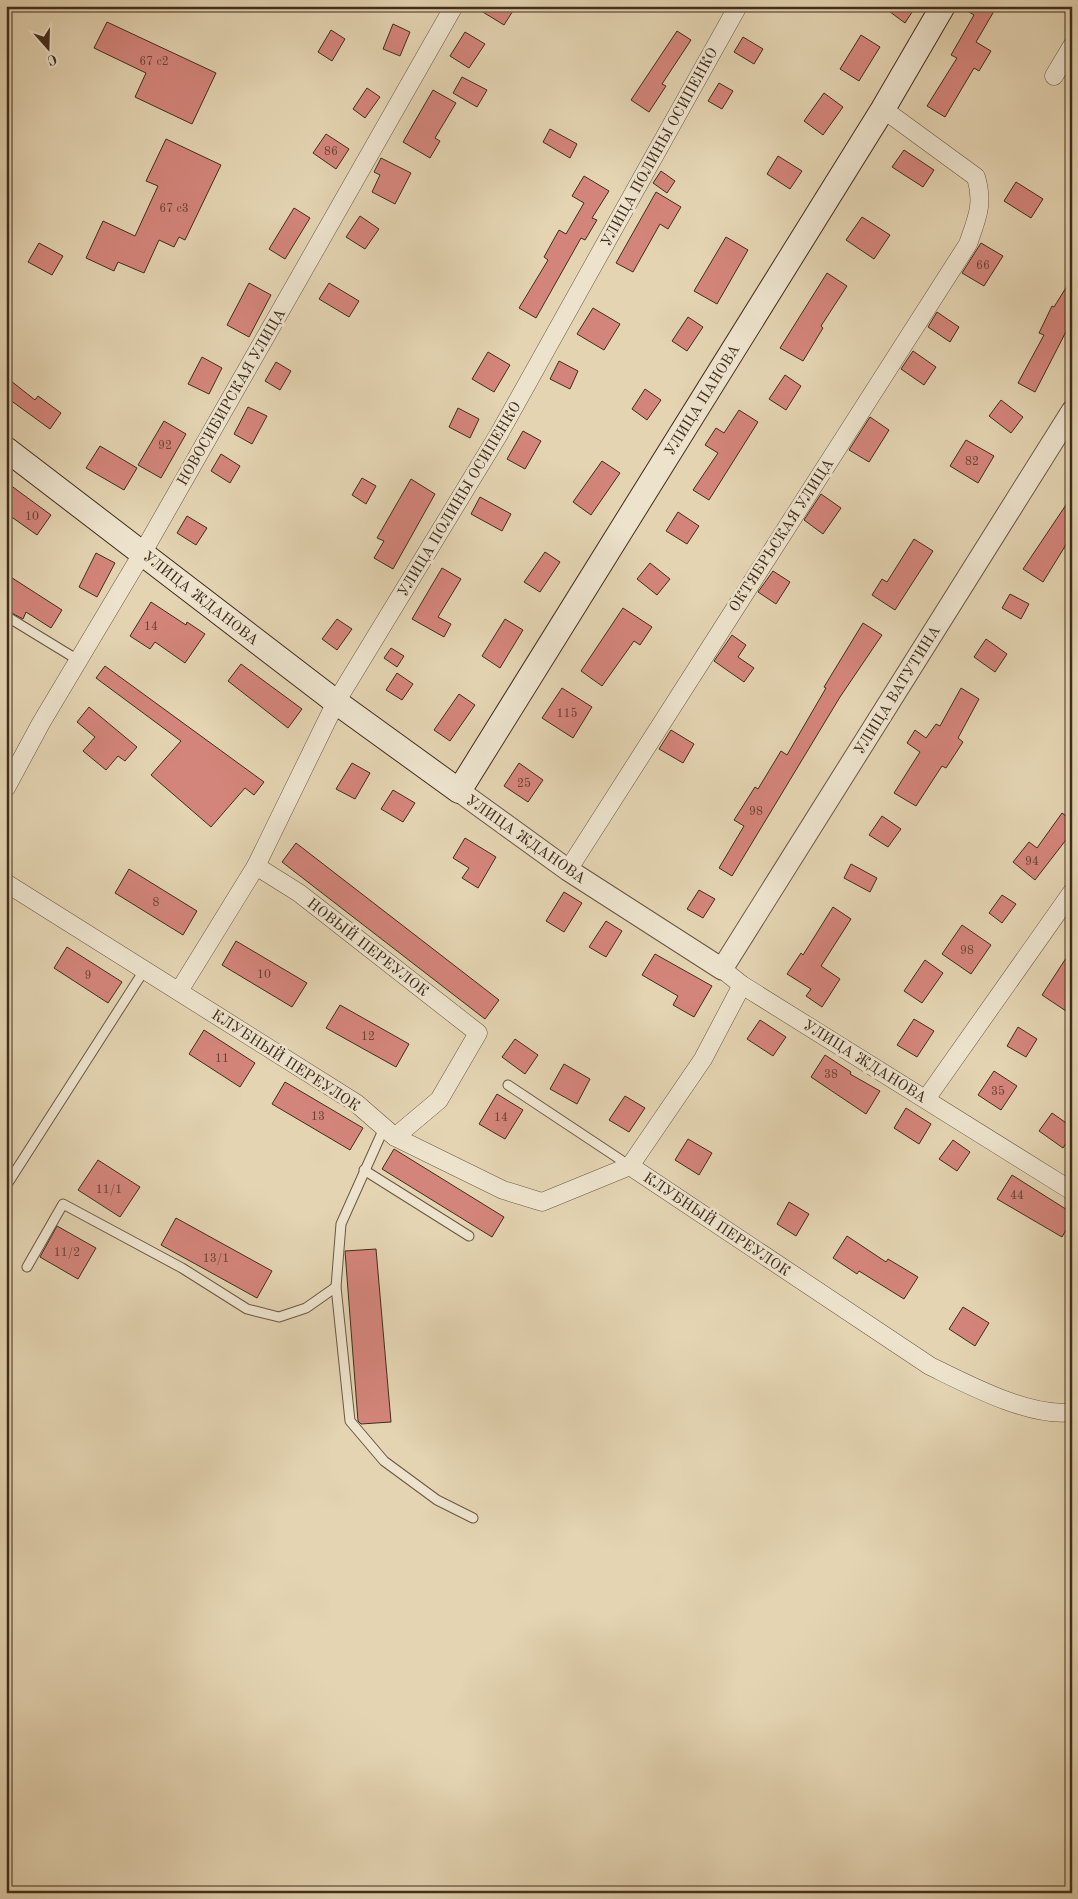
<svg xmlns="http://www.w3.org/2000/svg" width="1078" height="1899" font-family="'Old Standard TT',serif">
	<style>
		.building { fill: #d4857b; stroke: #412d1c }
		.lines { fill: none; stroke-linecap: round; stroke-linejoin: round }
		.service-casing { stroke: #6a5742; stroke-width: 11 }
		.minor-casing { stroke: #6a5742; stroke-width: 19 }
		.tertiary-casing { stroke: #6a5742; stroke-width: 23 }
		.secondary-casing { stroke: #412d1c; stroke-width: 26 }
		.service { stroke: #ede3cd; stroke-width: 9 }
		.minor { stroke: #ede3cd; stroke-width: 18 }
		.tertiary { stroke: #ede3cd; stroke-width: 21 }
		.secondary { stroke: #ede3cd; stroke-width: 24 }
		.labels { text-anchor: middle; stroke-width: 5; stroke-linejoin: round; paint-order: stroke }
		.number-label { font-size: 12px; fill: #664334 }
		.street-label { font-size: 15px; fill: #412d1c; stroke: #ede3cd }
	</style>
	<rect width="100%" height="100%" fill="#e4d4b2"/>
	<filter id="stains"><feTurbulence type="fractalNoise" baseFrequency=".004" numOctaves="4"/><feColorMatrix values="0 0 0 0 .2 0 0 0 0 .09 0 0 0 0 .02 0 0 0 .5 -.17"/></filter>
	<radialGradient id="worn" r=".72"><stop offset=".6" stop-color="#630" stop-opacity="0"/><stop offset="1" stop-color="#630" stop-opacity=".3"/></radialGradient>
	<g class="building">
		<path d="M473,6h43l-12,19z"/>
		<path d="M882,6h34l-11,17z"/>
		<path d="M959,6h38l-21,36 15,9 -12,20 -5,-3 -29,49 -18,-11 30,-48 -6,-3 23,-40z"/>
		<path d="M107,22l109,51 -24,51 -57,-27 11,-24 -52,-25z"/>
		<path d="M393,24l17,8 -10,24 -17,-7z"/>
		<path d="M331,30l14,9 -13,22 -14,-9z"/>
		<path d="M677,31l14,9 -29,44 4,2 -17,26 -18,-12z"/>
		<path d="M465,32l20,12 -16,24 -19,-12z"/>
		<path d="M861,35l19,12 -21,34 -19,-12z"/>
		<path d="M743,37l20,12 -9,15 -20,-12z"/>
		<path d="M462,77l25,13 -10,17 -24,-14z"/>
		<path d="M719,83l14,8 -11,18 -14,-8z"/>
		<path d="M367,88l13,9 -15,21 -12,-9z"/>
		<path d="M433,90l23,13 -21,35 5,3 -10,17 -27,-16z"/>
		<path d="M824,93l19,14 -20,28 -19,-14z"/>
		<path d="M550,129l27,15 -7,14 -27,-16z"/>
		<path d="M326,134l23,15 -13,20 -23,-16z"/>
		<path d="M166,139l55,26 -36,75 -6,-3 -5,10 -15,-7 -15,33 -26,-11 -4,9 -28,-13 17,-37 32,15 23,-50 -12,-5z"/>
		<path d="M904,150l30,20 -11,17 -31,-20z"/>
		<path d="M778,156l24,15 -12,18 -23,-15z"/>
		<path d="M381,158l30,15 -16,31 -23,-12 8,-17 -6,-3z"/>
		<path d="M661,171l14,10 -8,12 -14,-10z"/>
		<path d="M584,176l25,15 -17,27 5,2 -12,20 -4,-2 -45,80 -17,-10 29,-48 -4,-3 15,-27 7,4 18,-31 -12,-7z"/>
		<path d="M1016,182l27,17 -12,19 -27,-17z"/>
		<path d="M656,192l25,15 -13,22 -8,-5 -27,48 -17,-9z"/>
		<path d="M294,208l16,10 -25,41 -16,-10z"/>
		<path d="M360,216l19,13 -14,20 -19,-12z"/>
		<path d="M862,217l28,18 -16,24 -28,-19z"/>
		<path d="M726,237l22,13 -31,54 -23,-13z"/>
		<path d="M39,243l24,13 -11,19 -24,-13z"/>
		<path d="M981,243l22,13 -19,30 -22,-13z"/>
		<path d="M827,273l20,13 -26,40 2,2 -20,33 -23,-13z"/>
		<path d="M1072,278v42l-37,72 -17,-9 26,-48 -5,-2 13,-27 2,1z"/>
		<path d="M249,283l22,12 -22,42 -22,-12z"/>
		<path d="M329,283l30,18 -10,16 -30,-18z"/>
		<path d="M593,308l27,16 -16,26 -27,-16z"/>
		<path d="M937,312l22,15 -9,15 -22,-15z"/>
		<path d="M688,317l15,10 -16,24 -15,-10z"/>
		<path d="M913,351l23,16 -12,18 -23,-16z"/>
		<path d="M488,352l22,13 -16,27 -22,-13z"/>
		<path d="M202,357l20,11 -13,26 -21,-10z"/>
		<path d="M559,361l19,10 -8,18 -20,-10z"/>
		<path d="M276,362l15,9 -11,19 -15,-9z"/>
		<path d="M785,375l16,11 -15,24 -17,-11z"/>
		<path d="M6,377l29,23 3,-4 23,17 -11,16 -44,-32z"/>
		<path d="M645,389l16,11 -14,20 -15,-11z"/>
		<path d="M1001,400l22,17 -12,16 -22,-17z"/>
		<path d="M248,407l19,9 -15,28 -18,-10z"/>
		<path d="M458,408l21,11 -9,19 -21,-11z"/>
		<path d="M739,410l19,12 -49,78 -16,-10 25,-37 -13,-8 11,-17 8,5z"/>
		<path d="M870,417l19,13 -20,32 -20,-12z"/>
		<path d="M164,421l22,13 -25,44 -23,-13z"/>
		<path d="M523,431l18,10 -16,28 -18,-10z"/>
		<path d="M966,440l28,16 -16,27 -28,-17z"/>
		<path d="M100,446l37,22 -13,22 -38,-22z"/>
		<path d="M221,454l19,12 -10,17 -19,-12z"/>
		<path d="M602,461l18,12 -29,42 -18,-13z"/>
		<path d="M362,478l14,8 -10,18 -14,-9z"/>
		<path d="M411,479l24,15 -42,75 -19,-11 10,-17 -7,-3z"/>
		<path d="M6,482l45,33 -14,20 -31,-22z"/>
		<path d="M821,494l20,14 -18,26 -19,-14z"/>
		<path d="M1072,496v39l-29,47 -20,-13z"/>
		<path d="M480,497l31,17 -9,17 -31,-17z"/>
		<path d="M678,512l21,14 -12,18 -21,-13z"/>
		<path d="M187,516l20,12 -11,17 -19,-12z"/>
		<path d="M914,539l19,12 -38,59 -23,-15 10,-16 5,3z"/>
		<path d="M545,552l15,10 -20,30 -16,-10z"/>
		<path d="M96,553l19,10 -18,34 -18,-10z"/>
		<path d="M650,563l20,16 -13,16 -20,-16z"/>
		<path d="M442,568l19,11 -23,38 13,7 -7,13 -32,-18z"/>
		<path d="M773,571l17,11 -14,22 -18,-12z"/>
		<path d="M6,574l56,36 -11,18 -25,-16 -3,7 -17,-9z"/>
		<path d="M1010,594l19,10 -8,15 -19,-11z"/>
		<path d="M151,602l35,23 1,-3 18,12 -20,29 -30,-21 -5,7 -20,-13z"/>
		<path d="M623,608l29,19 -12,18 -6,-4 -32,45 -21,-15z"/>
		<path d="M337,619l15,10 -15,21 -15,-11z"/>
		<path d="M505,619l18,11 -23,38 -18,-12z"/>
		<path d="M863,623l19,12 -42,62 -108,179 -13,-8 25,-42 -10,-6 21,-33 3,2 23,-38 6,4 39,-67 -2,-1z"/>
		<path d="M732,635l14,10 -8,12 16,11 -10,14 -30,-21z"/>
		<path d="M986,639l21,15 -12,18 -21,-15z"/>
		<path d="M391,648l13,8 -7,11 -13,-9z"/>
		<path d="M241,664l61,45 -14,19 -60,-47z"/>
		<path d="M105,666l159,116 -10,13 -9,-7 -34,39 -60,-52 30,-34 -85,-63z"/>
		<path d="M397,673l16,11 -11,16 -16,-10z"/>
		<path d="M562,688l30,19 -19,31 -31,-20z"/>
		<path d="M961,688l18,11 -21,39 5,4 -17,26 -4,-2 -26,40 -22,-13 26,-41 -13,-9 8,-13 11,8 10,-14 4,2z"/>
		<path d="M459,694l16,11 -25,36 -16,-11z"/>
		<path d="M89,707l48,40 -12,14 -7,-5 -12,14 -23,-19 12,-14 -18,-15z"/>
		<path d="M671,730l23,14 -11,19 -24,-14z"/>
		<path d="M352,763l18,10 -15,26 -19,-10z"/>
		<path d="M519,763l24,17 -15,22 -24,-16z"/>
		<path d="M393,790l22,13 -12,19 -22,-13z"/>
		<path d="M1062,813l10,7v12l-37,48 -22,-18 16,-20 8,6z"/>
		<path d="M882,816l19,13 -13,18 -19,-12z"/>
		<path d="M465,838l31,19 -18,31 -16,-10 7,-10 -16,-10z"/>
		<path d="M296,843l203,157 -14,19 -203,-157z"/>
		<path d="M851,864l26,14 -7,14 -26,-14z"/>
		<path d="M129,869l68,42 -14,24 -68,-42z"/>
		<path d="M699,890l16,9 -12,19 -16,-9z"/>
		<path d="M564,892l18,11 -18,29 -18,-11z"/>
		<path d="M1002,895l14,9 -14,19 -13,-10z"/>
		<path d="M833,907l18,12 -30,47 19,13 -18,28 -16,-11 5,-7 -24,-15 14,-21 2,2z"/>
		<path d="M606,921l16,10 -16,26 -17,-10z"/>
		<path d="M962,925l29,20 -20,29 -29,-20z"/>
		<path d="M236,941l71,42 -15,24 -70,-42z"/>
		<path d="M67,947l55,35 -14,21 -54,-35z"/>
		<path d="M1072,949v53l-6,9 -24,-16z"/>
		<path d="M655,954l57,32 -18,31 -21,-12 5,-9 -36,-21z"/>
		<path d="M925,960l18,13 -21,30 -18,-12z"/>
		<path d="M340,1005l69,39 -13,23 -70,-39z"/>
		<path d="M914,1019l20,12 -17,26 -20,-12z"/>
		<path d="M760,1020l26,17 -13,19 -26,-17z"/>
		<path d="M1018,1027l19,12 -11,18 -19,-11z"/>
		<path d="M204,1030l51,33 -15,24 -51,-33z"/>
		<path d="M515,1039l23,16 -13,19 -23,-17z"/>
		<path d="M825,1055l26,17 -1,2 30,17 -14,23 -55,-37z"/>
		<path d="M564,1064l26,15 -13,25 -27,-15z"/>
		<path d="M994,1071l23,15 -16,24 -23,-15z"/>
		<path d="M285,1082l78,46 -13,22 -78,-46z"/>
		<path d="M497,1094l26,16 -18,29 -26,-15z"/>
		<path d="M625,1096l20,12 -16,24 -20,-12z"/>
		<path d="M906,1108l25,16 -12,20 -25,-16z"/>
		<path d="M1052,1113l20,14v8l-9,13 -24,-17z"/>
		<path d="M688,1139l24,14 -13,22 -24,-15z"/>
		<path d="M953,1140l17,12 -13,19 -18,-12z"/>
		<path d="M394,1149l110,68 -12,20 -110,-68z"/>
		<path d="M98,1160l42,27 -20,30 -42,-27z"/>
		<path d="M1012,1175l60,38v7l-10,17 -65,-38z"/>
		<path d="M789,1202l20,12 -13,22 -19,-12z"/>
		<path d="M176,1218l96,53 -15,27 -96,-53z"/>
		<path d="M57,1226l39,22 -18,31 -38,-22z"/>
		<path d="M847,1236l39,26 2,-3 30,18 -14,22 -45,-28 -2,3 -24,-16z"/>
		<path d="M376,1249l15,173 -30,2 -3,-3 -13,-170z"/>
		<path d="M963,1307l26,16 -14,23 -26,-17z"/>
	</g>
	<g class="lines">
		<g class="service-casing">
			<g id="service">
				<path d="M6,616l72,44"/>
				<path d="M508,1085l122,81"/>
				<path d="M384,1128l-43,96 -5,63 14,134 34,40 53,39 36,18"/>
				<path d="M364,1170l105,66"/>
				<path d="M6,1186l139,-217"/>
				<path d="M27,1267l36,-63 119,64 65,41 32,8 27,-9 30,-21"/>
			</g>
		</g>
		<g class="minor-casing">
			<g id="minor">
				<path d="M1054,76l18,-30"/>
				<path d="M6,788l35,-65 102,-171 311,-546"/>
				<path d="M256,866l43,27 179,140 -39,67 -44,37"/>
				<path d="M568,870l400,-626c9,-26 16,-40 8,-67l-93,-68"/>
				<path d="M6,883l350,220 39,34 108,53 39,12 88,-36"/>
				<path d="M722,969l20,16 330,206"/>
				<path d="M179,991l77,-125 80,-164 163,-268 239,-428"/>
				<path d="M926,1099l146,-207"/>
				<path d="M630,1166l300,200c37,18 100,52 142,46"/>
				<path d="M630,1166l73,-107 39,-74"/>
			</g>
		</g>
		<g class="tertiary-casing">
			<path id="tertiary" d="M459,791l109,79 154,99 350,-558"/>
		</g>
		<g class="secondary-casing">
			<path id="secondary" d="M6,449l330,253 123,89 424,-682 60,-103"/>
		</g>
		<use href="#service" class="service"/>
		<use href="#minor" class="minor"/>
		<use href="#tertiary" class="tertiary"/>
		<use href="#secondary" class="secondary"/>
	</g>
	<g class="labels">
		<g class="number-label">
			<text x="154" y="65">67 с2</text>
			<text x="331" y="155">86</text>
			<text x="174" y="212">67 с3</text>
			<text x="983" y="269">66</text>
			<text x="165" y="449">92</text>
			<text x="972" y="465">82</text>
			<text x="32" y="520">10</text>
			<text x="151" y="630">14</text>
			<text x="567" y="717">115</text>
			<text x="524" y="787">25</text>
			<text x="756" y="815">98</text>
			<text x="1032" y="865">94</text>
			<text x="156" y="906">8</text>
			<text x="967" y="954">98</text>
			<text x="264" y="978">10</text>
			<text x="88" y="979">9</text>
			<text x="368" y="1040">12</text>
			<text x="222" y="1062">11</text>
			<text x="831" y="1078">38</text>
			<text x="998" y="1095">35</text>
			<text x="318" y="1120">13</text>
			<text x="501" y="1121">14</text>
			<text x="109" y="1193">11/1</text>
			<text x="1017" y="1199">44</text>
			<text x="67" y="1256">11/2</text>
			<text x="216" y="1262">13/1</text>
		</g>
		<g class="street-label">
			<text transform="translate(659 147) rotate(-61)" y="5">УЛИЦА ПОЛИНЫ ОСИПЕНКО</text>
			<text transform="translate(231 397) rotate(-60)" y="5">НОВОСИБИРСКАЯ УЛИЦА</text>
			<text transform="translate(702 400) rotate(-58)" y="5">УЛИЦА ПАНОВА</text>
			<text transform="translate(459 499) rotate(-59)" y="5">УЛИЦА ПОЛИНЫ ОСИПЕНКО</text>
			<text transform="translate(781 535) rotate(-57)" y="5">ОКТЯБРЬСКАЯ УЛИЦА</text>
			<text transform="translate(201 598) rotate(38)" y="5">УЛИЦА ЖДАНОВА</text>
			<text transform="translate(897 690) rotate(-58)" y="5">УЛИЦА ВАТУТИНА</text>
			<text transform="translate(526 839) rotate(35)" y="5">УЛИЦА ЖДАНОВА</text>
			<text transform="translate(368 947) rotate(38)" y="5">НОВЫЙ ПЕРЕУЛОК</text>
			<text transform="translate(286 1060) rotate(33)" y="5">КЛУБНЫЙ ПЕРЕУЛОК</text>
			<text transform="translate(865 1061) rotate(32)" y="5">УЛИЦА ЖДАНОВА</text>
			<text transform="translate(717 1224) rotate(34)" y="5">КЛУБНЫЙ ПЕРЕУЛОК</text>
		</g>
	</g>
	<rect width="1078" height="1899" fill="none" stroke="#e4d4b2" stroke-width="25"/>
	<rect x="8" y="8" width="1063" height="1884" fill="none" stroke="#412d1c" stroke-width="2.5"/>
	<rect x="12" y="12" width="1053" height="1874" fill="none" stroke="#412d1c"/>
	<g transform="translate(48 48) rotate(160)" stroke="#ede3cd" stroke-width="4" paint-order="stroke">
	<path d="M0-4L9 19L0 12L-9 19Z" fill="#412d1c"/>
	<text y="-8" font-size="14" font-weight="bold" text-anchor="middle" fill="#412d1c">С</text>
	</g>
	<rect width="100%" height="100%" filter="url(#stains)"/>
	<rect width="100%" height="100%" fill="url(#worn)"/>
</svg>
